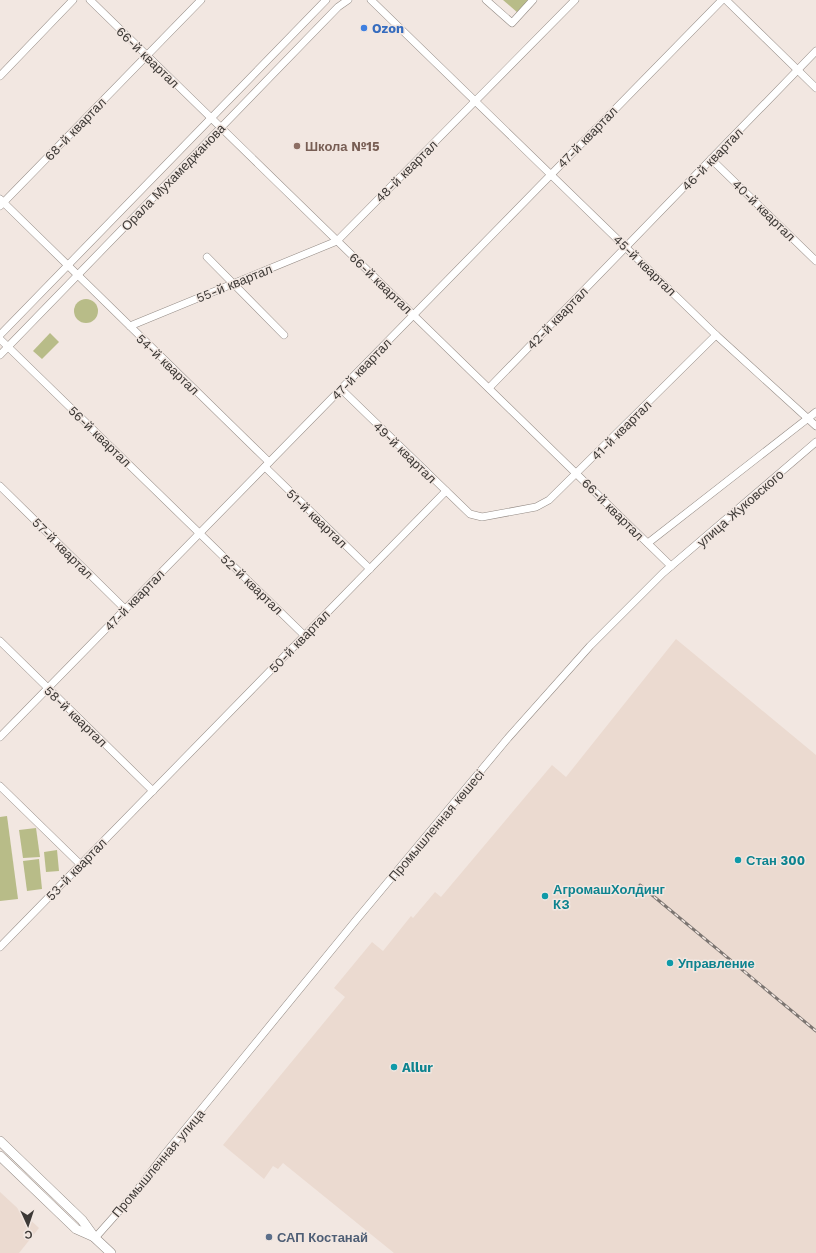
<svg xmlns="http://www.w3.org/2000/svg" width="816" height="1253" font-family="'Work Sans',sans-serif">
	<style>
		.built { fill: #ebdad0 }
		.green { fill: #b8bc88 }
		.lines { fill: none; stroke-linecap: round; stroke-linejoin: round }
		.minor-casing { stroke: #938a84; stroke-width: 8 }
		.major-casing { stroke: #938a84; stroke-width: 10 }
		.minor { stroke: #fff; stroke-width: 7 }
		.major { stroke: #fff; stroke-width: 9 }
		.rail-casing { stroke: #7c7571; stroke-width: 3 }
		.rail { stroke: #f2e7e1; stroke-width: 1.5; stroke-dasharray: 4.5; stroke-linecap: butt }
		.shop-dot { fill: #3f7fe0; stroke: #f2e7e1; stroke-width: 1.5 }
		.education-dot { fill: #8d6e63; stroke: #f2e7e1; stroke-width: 1.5 }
		.culture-dot { fill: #0f9aa8; stroke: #f2e7e1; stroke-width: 1.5 }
		.service-dot { fill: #5c6f8a; stroke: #f2e7e1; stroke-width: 1.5 }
		.labels { text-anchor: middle; stroke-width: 3; stroke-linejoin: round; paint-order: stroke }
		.shop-label { font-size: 13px; font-weight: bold; fill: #366cbe; stroke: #f2e7e1; text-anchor: start }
		.street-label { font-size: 13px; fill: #3d3936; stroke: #f2e7e1 }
		.education-label { font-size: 13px; font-weight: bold; fill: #785e54; stroke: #f2e7e1; text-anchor: start }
		.culture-label { font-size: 13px; font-weight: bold; fill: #0d838f; stroke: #f2e7e1; text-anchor: start }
		.service-label { font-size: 13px; font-weight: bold; fill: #4e5e75; stroke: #f2e7e1; text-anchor: start }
	</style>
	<rect width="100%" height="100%" fill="#f2e7e1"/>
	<g class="built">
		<path d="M676,639l140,116v498h-422l-111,-90 -5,6 -5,-3 -9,13 -41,-34 122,-148 -11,-9 38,-46 11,9 28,-35 2,2 22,-26 6,5 111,-132 14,12z"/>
		<path d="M0,1192l39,36 -20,25h-19z"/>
	</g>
	<g class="green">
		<path d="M503,0h27l-12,13z"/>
		<circle cx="86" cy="311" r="12"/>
		<path d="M50,333l9,9 -17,17 -9,-8z"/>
		<path d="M7,816l11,83 -18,2v-84z"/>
		<path d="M36,828l4,29 -17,1 -4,-28z"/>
		<path d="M57,850l2,21 -13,1 -2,-20z"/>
		<path d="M39,859l3,30 -15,2 -4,-30z"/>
	</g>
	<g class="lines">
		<g class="minor-casing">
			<g id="minor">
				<path d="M90,0l581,566"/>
				<path d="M371,0l345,335 100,91"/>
				<path d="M486,0l26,23 21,-23"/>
				<path d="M726,0l90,88"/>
				<path d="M0,76l73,-76"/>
				<path d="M711,159l105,102"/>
				<path d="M0,199l269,263"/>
				<path d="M0,206l201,-206"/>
				<path d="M207,257l77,78"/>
				<path d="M130,326l207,-85 238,-241"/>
				<path d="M0,335l326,-335"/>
				<path d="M0,339l305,297"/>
				<path d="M0,355l338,-348 10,-7"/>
				<path d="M489,388l327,-337"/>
				<path d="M341,389l129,125 12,3 54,-10 13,-7 167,-165"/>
				<path d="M265,467l105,102"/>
				<path d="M0,486l125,123"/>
				<path d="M648,543l168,-131"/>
				<path d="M0,641l153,150"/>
				<path d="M0,737l722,-737"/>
				<path d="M0,786l81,79"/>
				<path d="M0,947l446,-456"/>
				<path d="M95,1238l40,-45 29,-38 193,-236 151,-181 82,-92 73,-73 153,-131"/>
			</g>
		</g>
		<g class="major-casing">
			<g id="major">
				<path d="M0,1141l82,79 13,18 16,15"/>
				<path d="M0,1156l76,73 18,8"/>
			</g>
		</g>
		<use href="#minor" class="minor"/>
		<use href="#major" class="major"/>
		<g class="rail-casing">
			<path id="rail" d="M640,885l176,146"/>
		</g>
		<use href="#rail" class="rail"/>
	</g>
	<circle class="shop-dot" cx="364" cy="28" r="4"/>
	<circle class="education-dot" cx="297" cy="146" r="4"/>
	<g class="culture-dot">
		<circle cx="738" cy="860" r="4"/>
		<circle cx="545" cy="896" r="4"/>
		<circle cx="670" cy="963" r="4"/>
		<circle cx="394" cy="1067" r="4"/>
	</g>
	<circle class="service-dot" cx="269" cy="1237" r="4"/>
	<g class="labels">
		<g class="shop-label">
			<text x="372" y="33">Ozon</text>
		</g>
		<g class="street-label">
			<text transform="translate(148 57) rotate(44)" y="5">66-й квартал</text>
			<text transform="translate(75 129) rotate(-46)" y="5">68-й квартал</text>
			<text transform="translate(587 137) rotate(-46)" y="5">47-й квартал</text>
			<text transform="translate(712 159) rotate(-46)" y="5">46-й квартал</text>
			<text transform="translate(406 171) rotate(-45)" y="5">48-й квартал</text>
			<text transform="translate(173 177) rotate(-46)" y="5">Орала Мухамеджанова</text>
			<text transform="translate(764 210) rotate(44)" y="5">40-й квартал</text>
			<text transform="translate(645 265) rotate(44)" y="5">45-й квартал</text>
			<text transform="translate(234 283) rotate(-22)" y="5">55-й квартал</text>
			<text transform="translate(381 283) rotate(44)" y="5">66-й квартал</text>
			<text transform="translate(557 318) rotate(-46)" y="5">42-й квартал</text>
			<text transform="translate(168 364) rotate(44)" y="5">54-й квартал</text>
			<text transform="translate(361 369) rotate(-46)" y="5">47-й квартал</text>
			<text transform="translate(621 430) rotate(-45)" y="5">41-й квартал</text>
			<text transform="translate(100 436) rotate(44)" y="5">56-й квартал</text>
			<text transform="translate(405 452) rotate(44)" y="5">49-й квартал</text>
			<text transform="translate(740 508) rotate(-41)" y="5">улица Жуковского</text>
			<text transform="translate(613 509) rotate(45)" y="5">66-й квартал</text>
			<text transform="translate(317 518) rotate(44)" y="5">51-й квартал</text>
			<text transform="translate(63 548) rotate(45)" y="5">57-й квартал</text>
			<text transform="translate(252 584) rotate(44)" y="5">52-й квартал</text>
			<text transform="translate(134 600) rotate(-46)" y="5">47-й квартал</text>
			<text transform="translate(299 641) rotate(-46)" y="5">50-й квартал</text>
			<text transform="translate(76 716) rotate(44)" y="5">58-й квартал</text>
			<text transform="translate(436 825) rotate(-50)" y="5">Промышленная көшесі</text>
			<text transform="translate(76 869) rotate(-46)" y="5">53-й квартал</text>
			<text transform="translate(158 1163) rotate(-50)" y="5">Промышленная улица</text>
		</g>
		<g class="education-label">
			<text x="305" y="151">Школа №15</text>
		</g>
		<g class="culture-label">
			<text x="746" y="865">Стан 300</text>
			<text x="553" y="894">АгромашХолдинг<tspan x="553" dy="15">КЗ</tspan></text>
			<text x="678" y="968">Управление</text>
			<text x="402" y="1072">Allur</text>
		</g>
		<g class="service-label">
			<text x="277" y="1242">САП Костанай</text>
		</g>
	</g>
	<g transform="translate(28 1225) rotate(177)" stroke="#f2e7e1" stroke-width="3" paint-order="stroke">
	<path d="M0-3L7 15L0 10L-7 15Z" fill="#3d3936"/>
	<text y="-6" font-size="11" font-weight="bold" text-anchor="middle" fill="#3d3936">С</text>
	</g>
</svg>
